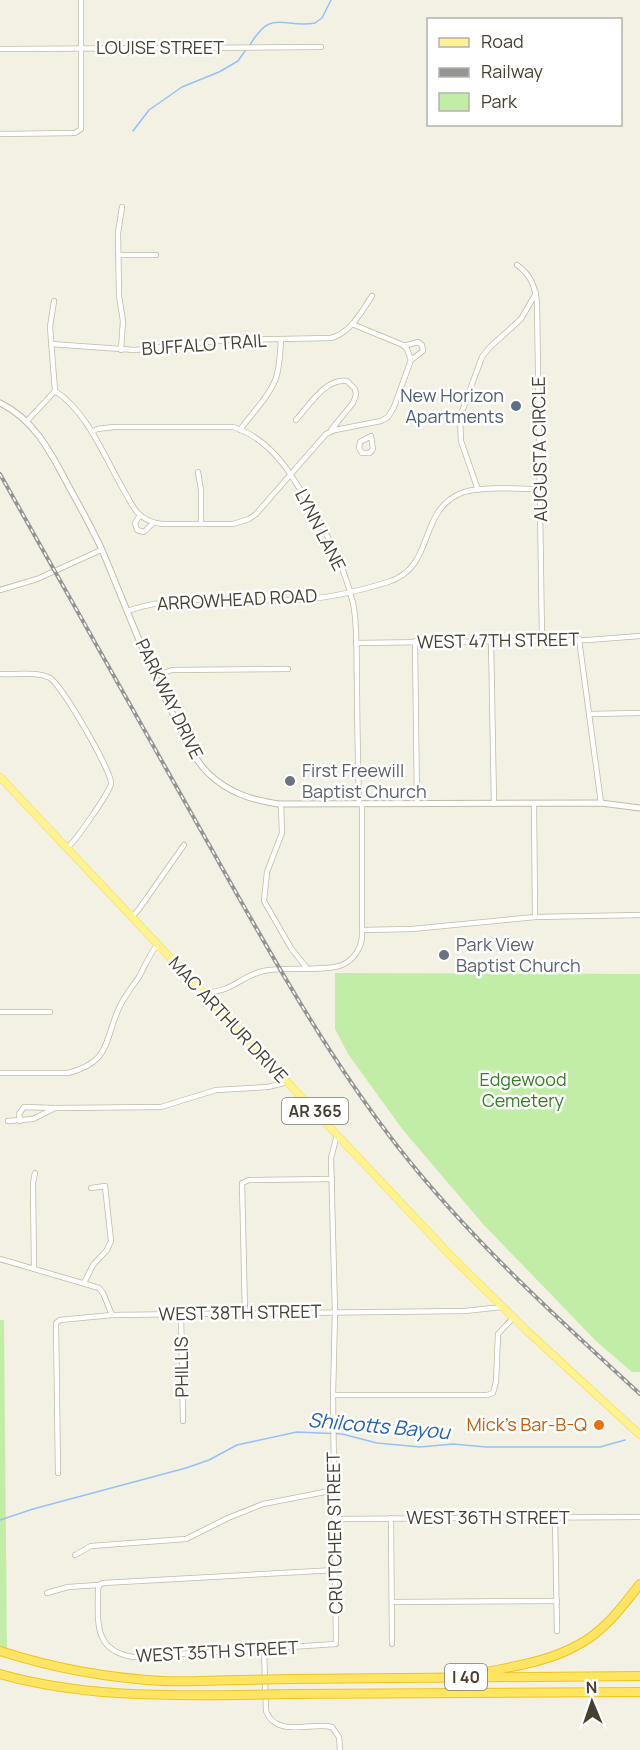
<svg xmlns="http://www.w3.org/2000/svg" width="640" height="1750" font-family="Manrope,sans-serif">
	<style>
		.green { fill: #c1eda6 }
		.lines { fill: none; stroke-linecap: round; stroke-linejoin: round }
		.stream { stroke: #97c0f8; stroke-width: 1.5 }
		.minor-casing { stroke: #c0bba4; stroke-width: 6 }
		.tertiary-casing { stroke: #c0bba4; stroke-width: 7 }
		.primary-casing { stroke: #f0db54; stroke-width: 8 }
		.motorway-casing { stroke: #edc423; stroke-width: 10 }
		.minor { stroke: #fff; stroke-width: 4.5 }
		.tertiary { stroke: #fff; stroke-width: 5 }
		.primary { stroke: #fff290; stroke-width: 7 }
		.motorway { stroke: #ffe562; stroke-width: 8 }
		.rail-casing { stroke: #949494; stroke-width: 4 }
		.rail { stroke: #fff; stroke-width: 1.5; stroke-dasharray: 4.5; stroke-linecap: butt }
		.motorway-bridge-casing { stroke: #edc423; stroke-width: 10; stroke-linecap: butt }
		.motorway-bridge { stroke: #ffe562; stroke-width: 8 }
		.service-dot { fill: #5c6f8a; stroke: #fff; stroke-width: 2 }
		.worship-dot { fill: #6b7280; stroke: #fff; stroke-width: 2 }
		.food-dot { fill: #e8710a; stroke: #fff; stroke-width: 2 }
		.labels { text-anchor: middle; stroke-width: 5; stroke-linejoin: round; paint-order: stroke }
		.shield { fill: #fff; stroke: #7e7a70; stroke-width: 1.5 }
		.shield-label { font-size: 16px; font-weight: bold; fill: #464132 }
		.street-label { font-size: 18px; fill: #464132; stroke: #fff }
		.service-label { font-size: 18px; fill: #4e5e75; stroke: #fff; text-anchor: end }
		.worship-label { font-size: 18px; fill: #5b616d; stroke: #fff; text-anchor: start }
		.park-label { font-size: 18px; fill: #347d20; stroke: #fff }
		.food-label { font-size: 18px; fill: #c56008; stroke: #fff; text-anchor: end }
		.water-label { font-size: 20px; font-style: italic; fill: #2161bc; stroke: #fff }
	</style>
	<rect width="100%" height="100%" fill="#f3f1e3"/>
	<g class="green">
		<path d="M335,973l305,1v398h-8l-35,-30 -114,-118 -80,-94 -55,-76 -13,-25z"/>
		<path d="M0,1320h4l3,336h-7z"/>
	</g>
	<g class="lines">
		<g class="stream">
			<path d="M250,45c22,-38 34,-16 65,-22l7,-5 9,-18"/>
			<path d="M133,131l16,-21 33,-23 37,-15 19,-11 9,-13"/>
			<path d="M0,1520l33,-11 153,-41 23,-8 28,-15 60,-13 45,2 35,9 43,4 33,-3 33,3h114l25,-7"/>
		</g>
		<g class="minor-casing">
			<g id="minor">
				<path d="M0,49l321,-2"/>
				<path d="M0,134l75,-1 6,-4v-129"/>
				<path d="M118,255h38"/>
				<path d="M517,265c14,10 18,21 20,38l5,336"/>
				<path d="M352,324l51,21 4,4 4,11"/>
				<path d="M51,344l84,6 91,-10 105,-2c20,-5 30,-26 41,-42"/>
				<path d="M121,350l2,-29 -4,-25 -1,-63 4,-26"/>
				<path d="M55,391c32,20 50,67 68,98 5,8 9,18 15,24 7,7 15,10 24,11h71l16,-5 7,-5 70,-80 9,-4 46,-9 7,-4 6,-10 17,-47 12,-9 -1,-6 -4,-3 -14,4"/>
				<path d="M296,420c13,-14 29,-42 51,-39l8,8 1,6 -3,8 -22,27"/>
				<path d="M27,421l28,-30 -5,-64 4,-26"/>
				<path d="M240,430c12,-17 29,-33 36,-52 4,-12 4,-26 5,-38"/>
				<path d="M92,432l5,-3 17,-2h119c29,9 48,31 63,56 24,37 47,77 57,120 5,25 3,52 4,78 0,41 1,82 2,123"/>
				<path d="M371,436l2,13 -3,4h-8l-3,-5 1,-6z"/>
				<path d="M198,472l3,18v34"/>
				<path d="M478,490l-17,-49 -1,-24 22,-60 8,-10 31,-28 15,-26"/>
				<path d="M140,515l-5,8 2,7 7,2 9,-9"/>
				<path d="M0,590l37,-11 64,-29"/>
				<path d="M127,611c53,-18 112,-9 168,-11 30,-1 64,-9 93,-18 49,-15 28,-73 76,-90 18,-6 56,-3 77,-3"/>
				<path d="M579,639l22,164"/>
				<path d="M491,640l3,164"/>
				<path d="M415,641l2,163"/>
				<path d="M356,643l232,-3 52,-4"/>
				<path d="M0,674c15,1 36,-3 50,4 11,6 63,95 61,106 -2,9 -36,58 -44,64"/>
				<path d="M155,676l17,-6 116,-1"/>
				<path d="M589,714l51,-1"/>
				<path d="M281,804l1,29 -15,39 -3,29 27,47 15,19"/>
				<path d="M534,804l1,113"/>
				<path d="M132,917l7,-8 45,-64"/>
				<path d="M362,930l50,-1 123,-12 105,-2"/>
				<path d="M203,992c27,2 36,-15 60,-21 23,-5 62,1 79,-6 12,-5 20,-18 20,-30v-131"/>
				<path d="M0,1012h50"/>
				<path d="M0,1073h68c43,-11 36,-32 51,-65 5,-11 13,-21 20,-31 6,-11 10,-22 18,-32"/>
				<path d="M8,1121l25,-2 22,-11 106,-1 55,-17 52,-3 20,-5"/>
				<path d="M20,1121l-1,-7 5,-7 31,1"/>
				<path d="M0,1259l99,29 4,5 9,22"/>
				<path d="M34,1269l-1,-86 2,-10"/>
				<path d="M84,1283l9,-18 14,-15 4,-9 -6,-55 -14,2"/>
				<path d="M245,1313l-3,-130 7,-3 83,-1"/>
				<path d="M181,1314l2,107"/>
				<path d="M333,1395h154l6,-2 3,-11 2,-48 15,-16"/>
				<path d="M58,1473l-2,-150 4,-3 52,-5 353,-4 37,-4"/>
				<path d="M391,1518l1,126"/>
				<path d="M555,1518l2,113"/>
				<path d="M336,1519l304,-2"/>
				<path d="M75,1555l16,-9 95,-7 42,-21 35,-14 72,-14"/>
				<path d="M99,1585l-1,5c0,31 -5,61 35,67l203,-13 -3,-249 2,-83 -4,-154 6,-23"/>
				<path d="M47,1593l21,-6 31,-2 4,-2 233,-13"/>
				<path d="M392,1602l165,-1"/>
				<path d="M264,1650l2,61c10,27 45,11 66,16l7,10 1,13"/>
			</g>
		</g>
		<g class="tertiary-casing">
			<path id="tertiary" d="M0,403c35,17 51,50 68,82 12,22 24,43 34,65 23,54 43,110 70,162 11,21 20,46 37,62 20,19 43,26 69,30l323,-1 39,5"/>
		</g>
		<g class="primary-casing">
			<path id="primary" d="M0,777l451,479 75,74 114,105"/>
		</g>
		<g class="motorway-casing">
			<g id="motorway">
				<path d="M0,1651c53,17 108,27 163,30 26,1 52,-1 78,-1"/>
				<path d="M482,1673c32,-7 65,-11 94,-27 27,-13 46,-39 64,-62"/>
				<path d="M0,1674c78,22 158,22 238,21"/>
				<path d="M291,1679l349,-3"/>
				<path d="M291,1694l349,-2"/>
			</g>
		</g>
		<use href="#minor" class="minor"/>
		<use href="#tertiary" class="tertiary"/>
		<use href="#primary" class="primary"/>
		<use href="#motorway" class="motorway"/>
		<g class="rail-casing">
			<path id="rail" d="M0,474c68,120 135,240 203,360 61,108 119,215 195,313 71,91 157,169 242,247"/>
		</g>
		<use href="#rail" class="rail"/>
		<g class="motorway-bridge-casing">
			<g id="motorway-bridge">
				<path d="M241,1680l50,-1"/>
				<path d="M238,1695l53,-1"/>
			</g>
		</g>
		<use href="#motorway-bridge" class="motorway-bridge"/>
	</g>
	<circle class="service-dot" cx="516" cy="406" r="6"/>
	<g class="worship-dot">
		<circle cx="290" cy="781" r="6"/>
		<circle cx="444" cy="955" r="6"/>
	</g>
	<circle class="food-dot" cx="599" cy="1425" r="6"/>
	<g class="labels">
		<g class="shield">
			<rect x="282" y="1098" width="66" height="26" rx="4.5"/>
			<rect x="445" y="1664" width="42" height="26" rx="4.5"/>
		</g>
		<g class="shield-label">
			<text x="315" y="1117">AR 365</text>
			<text x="466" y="1683">I 40</text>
		</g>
		<g class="street-label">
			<text x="160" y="54">LOUISE STREET</text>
			<text transform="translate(204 345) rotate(-4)" y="6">BUFFALO TRAIL</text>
			<text transform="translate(540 449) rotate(-91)" y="6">AUGUSTA CIRCLE</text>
			<text transform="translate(320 530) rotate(63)" y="6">LYNN LANE</text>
			<text transform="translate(237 600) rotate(-3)" y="6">ARROWHEAD ROAD</text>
			<text transform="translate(498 641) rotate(-1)" y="6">WEST 47TH STREET</text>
			<text transform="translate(169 699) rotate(64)" y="6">PARKWAY DRIVE</text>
			<text transform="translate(228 1020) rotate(47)" y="6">MAC ARTHUR DRIVE</text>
			<text transform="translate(240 1313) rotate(-1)" y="6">WEST 38TH STREET</text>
			<text transform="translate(182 1367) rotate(-91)" y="6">PHILLIS</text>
			<text x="488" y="1524">WEST 36TH STREET</text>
			<text transform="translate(335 1533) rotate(-91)" y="6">CRUTCHER STREET</text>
			<text transform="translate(217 1652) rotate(-3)" y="6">WEST 35TH STREET</text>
		</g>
		<g class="service-label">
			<text x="504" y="402">New Horizon<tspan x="504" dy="21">Apartments</tspan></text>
		</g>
		<g class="worship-label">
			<text x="302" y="777">First Freewill<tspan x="302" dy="21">Baptist Church</tspan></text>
			<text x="456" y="951">Park View<tspan x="456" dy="21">Baptist Church</tspan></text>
		</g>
		<g class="park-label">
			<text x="523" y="1086">Edgewood<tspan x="523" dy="21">Cemetery</tspan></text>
		</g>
		<g class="food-label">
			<text x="587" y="1431">Mick's Bar-B-Q</text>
		</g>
		<g class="water-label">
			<text transform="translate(379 1426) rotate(5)" y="7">Shilcotts Bayou</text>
		</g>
	</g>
	<rect x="427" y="18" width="195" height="108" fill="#ffffff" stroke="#b5b3ad" stroke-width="1.5"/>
	<rect x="439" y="38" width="30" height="9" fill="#fff290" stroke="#b5b3ad" stroke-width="1.5"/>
	<text x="481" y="48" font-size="18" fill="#464132">Road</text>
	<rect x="439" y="68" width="30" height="9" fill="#949494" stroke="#b5b3ad" stroke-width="1.5"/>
	<text x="481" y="78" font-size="18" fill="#464132">Railway</text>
	<rect x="439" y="93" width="30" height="18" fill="#c1eda6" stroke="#b5b3ad" stroke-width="1.5"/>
	<text x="481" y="108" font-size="18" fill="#464132">Park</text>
	<g transform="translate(592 1702) rotate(358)" stroke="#ffffff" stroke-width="4.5" paint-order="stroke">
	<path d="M0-4.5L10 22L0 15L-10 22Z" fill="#464132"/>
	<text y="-9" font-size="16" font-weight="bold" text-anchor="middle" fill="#464132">N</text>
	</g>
</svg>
